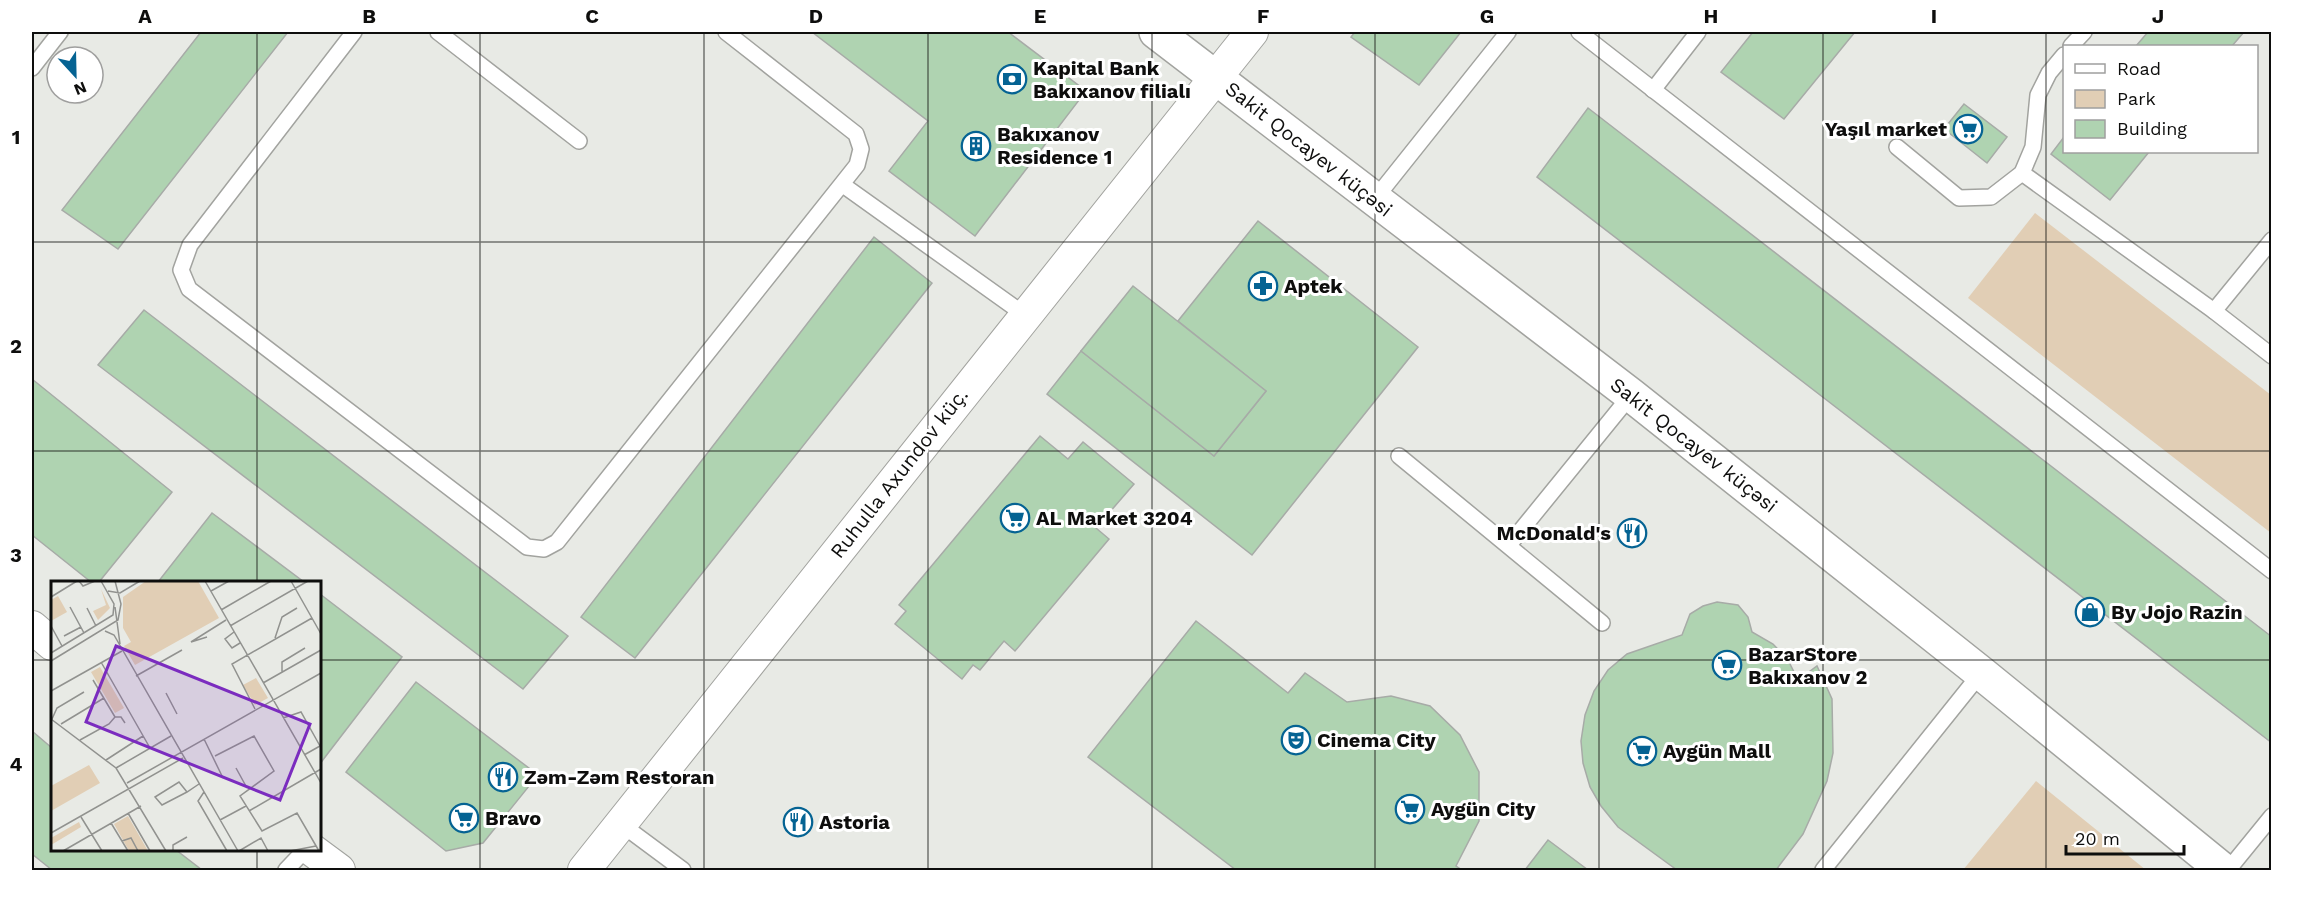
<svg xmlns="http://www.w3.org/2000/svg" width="2303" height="902" font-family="'Work Sans',sans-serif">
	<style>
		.green { fill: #e1ceb5 }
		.building { fill: #afd3b1; stroke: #a7aba7; stroke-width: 1.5 }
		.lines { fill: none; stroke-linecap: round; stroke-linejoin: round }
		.service-casing { stroke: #a2a39f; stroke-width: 18 }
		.minor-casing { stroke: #a2a39f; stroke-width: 34 }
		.tertiary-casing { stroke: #a2a39f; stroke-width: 36 }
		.service { stroke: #fff; stroke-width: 15 }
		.minor { stroke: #fff; stroke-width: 32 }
		.tertiary { stroke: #fff; stroke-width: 33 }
		.grid { fill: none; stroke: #0e0e0d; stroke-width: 1.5; stroke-opacity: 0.55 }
		.labels { text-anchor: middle; stroke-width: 6; stroke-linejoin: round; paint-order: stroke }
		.poi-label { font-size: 20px; font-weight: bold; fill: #0e0e0d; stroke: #fff; text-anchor: start }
		.street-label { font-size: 20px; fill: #0e0e0d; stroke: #fff }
		.inset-road { fill: none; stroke: #91928f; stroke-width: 1.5 }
		.view { fill: #7b2cbf; fill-opacity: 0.15; stroke: #7b2cbf; stroke-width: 3 }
		.inset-edge { fill: none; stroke: #0e0e0d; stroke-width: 3 }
		.neatline { fill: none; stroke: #0e0e0d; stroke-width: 2 }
		.grid-label { font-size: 20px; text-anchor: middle; font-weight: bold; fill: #0e0e0d }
	</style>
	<rect width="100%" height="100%" fill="#e8eae5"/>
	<g class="green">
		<path d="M2035,213l236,182v138l-303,-235z"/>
		<path d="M2036,781l110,89h-183z"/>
	</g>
	<g class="building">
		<path d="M201,32h87l-170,217 -56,-39z"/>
		<path d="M812,32h196l78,59 -111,145 -86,-65 39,-50z"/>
		<path d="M1355,32h106l-42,53 -68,-48z"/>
		<path d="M1753,32h102l-71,87 -63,-47z"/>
		<path d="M2148,32h96l-12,14h-96z"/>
		<path d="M1964,104l43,33 -20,26 -43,-34z"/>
		<path d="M1588,108l684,529v106l-735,-566z"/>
		<path d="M2064,137v15h85l-39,48 -59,-46z"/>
		<path d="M1258,221l160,126 -166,208 -205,-161 34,-43 133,105 52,-65 -88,-70z"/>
		<path d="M874,237l58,46 -297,375 -54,-41z"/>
		<path d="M1133,286l133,105 -52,65 -133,-105z"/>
		<path d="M144,310l424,326 -45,53 -425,-324z"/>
		<path d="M32,379l140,113 -73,90h-8l-59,-47z"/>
		<path d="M1040,436l28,23 15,-17 51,42 -38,44 13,11 -94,112 -11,-10 -24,29 -7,-5 -11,14 -67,-55 11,-13 -7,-6z"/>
		<path d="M212,513l92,69h-146z"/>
		<path d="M320,594l82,63 -80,104 -2,-2z"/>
		<path d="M1717,602l21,3 10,12 4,15 21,12 15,16 10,20 19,-14 15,33 1,54 -6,28 -24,53 -27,36h-99l-59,-43 -17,-21 -11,-19 -7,-24 -2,-22 4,-26 9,-24 14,-21 19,-16 55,-19 8,-21 13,-8z"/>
		<path d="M1196,621l92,72 17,-20 42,29 44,-6 39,10 30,29 19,37v49l-23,45 6,4h-226l-148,-113z"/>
		<path d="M416,682l122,93 -55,68 -37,8 -100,-79z"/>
		<path d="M32,731l20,17v102h124l26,20h-150l-20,-16z"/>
		<path d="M1548,840l40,30h-63z"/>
	</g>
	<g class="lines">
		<g class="service-casing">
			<g id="service">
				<path d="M354,32l-164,213 -9,25 8,19 338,258 17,2 13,-7 300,-377 4,-16 -5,-15 -130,-102"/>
				<path d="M438,32l141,109"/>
				<path d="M1579,32l693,539"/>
				<path d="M2071,46l13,-14"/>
				<path d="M32,68l28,-36"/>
				<path d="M1653,90l45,-58"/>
				<path d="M1897,147l62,51 32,-1 31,-24 11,-26 5,-52 11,-22 15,-18"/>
				<path d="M2022,173l192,138 58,45"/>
				<path d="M843,185l182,130"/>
				<path d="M1374,200l134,-168"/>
				<path d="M2214,311l58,-71"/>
				<path d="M1399,456l203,167"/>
				<path d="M1509,545l122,-150"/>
				<path d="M621,824l62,46"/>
				<path d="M286,870l19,-20"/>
				<path d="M1823,870l158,-197"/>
				<path d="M2228,870l44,-54"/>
			</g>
		</g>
		<g class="minor-casing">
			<g id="minor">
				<path d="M32,627l20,17"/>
				<path d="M312,850l27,20"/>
				<path d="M584,870l668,-838"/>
			</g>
		</g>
		<g class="tertiary-casing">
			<path id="tertiary" d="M1156,32l475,363 350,278 242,197"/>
		</g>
		<use href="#service" class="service"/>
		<use href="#minor" class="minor"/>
		<use href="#tertiary" class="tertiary"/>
	</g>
	<path class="grid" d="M257,32v550M480,32v838M704,32v838M928,32v838M1152,32v838M1375,32v838M1599,32v838M1823,32v838M2046,32v838M32,242h2240M32,451h2240M32,660h20M320,660h1952M257,850v20"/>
	<defs>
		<g id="bank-ring" transform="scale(1.5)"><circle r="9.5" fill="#fff" stroke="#056393" stroke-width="1.5"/><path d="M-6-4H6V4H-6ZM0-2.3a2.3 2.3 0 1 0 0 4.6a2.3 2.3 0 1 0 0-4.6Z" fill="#056393"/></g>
		<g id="supermarket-ring" transform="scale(1.5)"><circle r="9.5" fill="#fff" stroke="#056393" stroke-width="1.5"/><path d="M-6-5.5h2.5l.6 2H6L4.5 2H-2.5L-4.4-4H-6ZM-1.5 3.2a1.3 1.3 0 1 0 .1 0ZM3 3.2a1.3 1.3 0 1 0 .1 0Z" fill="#056393"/></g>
		<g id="building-ring" transform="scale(1.5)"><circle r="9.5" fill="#fff" stroke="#056393" stroke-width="1.5"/><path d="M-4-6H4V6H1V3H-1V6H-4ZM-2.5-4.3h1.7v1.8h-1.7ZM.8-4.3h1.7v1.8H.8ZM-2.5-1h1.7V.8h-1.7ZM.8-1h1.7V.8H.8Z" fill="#056393"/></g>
		<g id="pharmacy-ring" transform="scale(1.5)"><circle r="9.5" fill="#fff" stroke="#056393" stroke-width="1.5"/><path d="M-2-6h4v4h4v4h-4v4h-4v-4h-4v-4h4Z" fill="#056393"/></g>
		<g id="restaurant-ring" transform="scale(1.5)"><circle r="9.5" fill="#fff" stroke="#056393" stroke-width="1.5"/><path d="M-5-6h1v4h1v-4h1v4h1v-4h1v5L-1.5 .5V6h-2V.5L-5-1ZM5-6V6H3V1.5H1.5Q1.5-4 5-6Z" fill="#056393"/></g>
		<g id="shop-ring" transform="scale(1.5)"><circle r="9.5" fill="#fff" stroke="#056393" stroke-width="1.5"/><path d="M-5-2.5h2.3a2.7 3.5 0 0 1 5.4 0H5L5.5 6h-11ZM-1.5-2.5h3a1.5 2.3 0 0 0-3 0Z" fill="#056393"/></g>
		<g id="theatre-ring" transform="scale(1.5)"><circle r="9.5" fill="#fff" stroke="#056393" stroke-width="1.5"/><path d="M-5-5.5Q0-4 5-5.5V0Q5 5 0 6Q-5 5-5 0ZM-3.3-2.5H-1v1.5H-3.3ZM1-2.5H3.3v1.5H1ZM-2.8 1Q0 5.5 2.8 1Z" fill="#056393"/></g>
	</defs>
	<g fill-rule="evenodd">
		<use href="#bank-ring" x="1012" y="79"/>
		<use href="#supermarket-ring" x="1968" y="129"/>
		<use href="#building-ring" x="976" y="146"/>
		<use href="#pharmacy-ring" x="1263" y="286"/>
		<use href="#supermarket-ring" x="1015" y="518"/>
		<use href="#restaurant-ring" x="1632" y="533"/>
		<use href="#shop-ring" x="2090" y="612"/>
		<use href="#supermarket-ring" x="1727" y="665"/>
		<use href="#theatre-ring" x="1296" y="740"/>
		<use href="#supermarket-ring" x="1642" y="751"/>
		<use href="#restaurant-ring" x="503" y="777"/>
		<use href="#supermarket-ring" x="1410" y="809"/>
		<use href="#supermarket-ring" x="464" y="818"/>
		<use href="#restaurant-ring" x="798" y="822"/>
	</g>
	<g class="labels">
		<g class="poi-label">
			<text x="1033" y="75">Kapital Bank<tspan x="1033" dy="23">Bakıxanov filialı</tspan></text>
			<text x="1947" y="136" text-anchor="end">Yaşıl market</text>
			<text x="997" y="141">Bakıxanov<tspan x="997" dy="23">Residence 1</tspan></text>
			<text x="1284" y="293">Aptek</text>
			<text x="1036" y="525">AL Market 3204</text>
			<text x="1611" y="540" text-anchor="end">McDonald's</text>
			<text x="2111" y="619">By Jojo Razin</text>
			<text x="1748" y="661">BazarStore<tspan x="1748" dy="23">Bakıxanov 2</tspan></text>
			<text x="1317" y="747">Cinema City</text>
			<text x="1663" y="758">Aygün Mall</text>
			<text x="524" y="784">Zəm-Zəm Restoran</text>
			<text x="1431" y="816">Aygün City</text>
			<text x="485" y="825">Bravo</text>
			<text x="819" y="829">Astoria</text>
		</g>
		<g class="street-label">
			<text transform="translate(1309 149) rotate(38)" y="7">Sakit Qocayev küçəsi</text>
			<text transform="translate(1694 445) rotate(38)" y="7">Sakit Qocayev küçəsi</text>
			<text transform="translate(899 473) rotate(-52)" y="7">Ruhulla Axundov küç.</text>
		</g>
	</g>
	<g transform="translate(51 581)">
		<rect width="270" height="270" fill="#e8eae5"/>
		<path d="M95,0h52l21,37 -84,47 -11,-19 7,-4 -8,-14v-31zM50,8l9,19 -12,12 -5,-9 13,-6zM7,15l9,16 -16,9v-21zM49,86l24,41 -9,5 -24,-41zM205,97l12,20 -13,7 -12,-20zM38,184l11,18 -49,28v-25zM77,235l20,35h-19l-15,-27zM28,241l2,5 -30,18v-7z" fill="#e1ceb5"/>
		<path class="inset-road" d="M28,0l4,5 12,-5M154,0l116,202M240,0l30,53M57,10l12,2 20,-12M160,10l18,-10M0,16l26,-16M19,26l14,26M64,26l5,37M36,27l9,18M170,29l50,-29M0,45l11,20M179,45l78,-45M54,50l9,4 124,216M183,51l-9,7 7,9 8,-5M13,55l17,-9M156,56l-16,5 35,-22M224,57l7,-21 15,-9M0,72l62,-38 1,-11 -13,-23M0,80l67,-41 3,-16 -6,-23M50,81l49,86M231,91v-10l23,-14M85,95l46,-26M42,99l22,37M212,102l58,-33M0,110l71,-40M115,112l11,21M204,128l-23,-45 80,-46M232,137l18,-6 19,34M0,138l65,49 50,83M1,138l5,-11 27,-16M10,143l43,-26M153,158l19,39M29,159l29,-16 6,-7h6l4,6M253,174l16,-9M164,175l39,-20 20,35 -34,25 22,35 35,-18 22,38M55,179l37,-24M65,187l55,-32M185,187l11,20M76,202l194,-110M136,211l-8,-10 -24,15 7,8 25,-13 12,-8M153,211l-6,9 29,50M198,230l72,-42M77,232l22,38M30,236l21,34M169,239l26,-14M60,242l17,28M0,252l132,-75M71,260l9,-3 7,13M12,270l78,-45M122,270v-6l14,-8M188,270l22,-13 7,13M239,270l26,-5"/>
		<path class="view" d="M65,65l194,78 -30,76 -194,-78z"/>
		<rect width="270" height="270" class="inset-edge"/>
	</g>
	<rect width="2303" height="902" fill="none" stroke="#ffffff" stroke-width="66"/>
	<rect x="2063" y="45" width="195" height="108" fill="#ffffff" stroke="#9f9f9e" stroke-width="1.5"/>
	<rect x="2075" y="64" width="30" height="9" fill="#ffffff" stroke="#9f9f9e" stroke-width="1.5"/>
	<text x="2117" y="75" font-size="18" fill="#0e0e0d">Road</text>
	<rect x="2075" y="90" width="30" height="18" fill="#e1ceb5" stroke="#9f9f9e" stroke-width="1.5"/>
	<text x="2117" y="105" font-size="18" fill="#0e0e0d">Park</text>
	<rect x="2075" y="120" width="30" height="18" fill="#afd3b1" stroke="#9f9f9e" stroke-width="1.5"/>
	<text x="2117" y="135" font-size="18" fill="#0e0e0d">Building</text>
	<g transform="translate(75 75) rotate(158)"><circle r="28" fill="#ffffff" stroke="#9f9f9e" stroke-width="1.5"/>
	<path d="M0-4.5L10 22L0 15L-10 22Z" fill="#056393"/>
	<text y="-9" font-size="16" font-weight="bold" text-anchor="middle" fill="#0e0e0d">N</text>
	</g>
	<path d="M2066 845v9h118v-9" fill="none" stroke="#0e0e0d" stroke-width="3"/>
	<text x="2075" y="845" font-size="18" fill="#0e0e0d" stroke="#ffffff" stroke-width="4.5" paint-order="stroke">20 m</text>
	<rect x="33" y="33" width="2237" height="836" class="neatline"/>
	<g class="grid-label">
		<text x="145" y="23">A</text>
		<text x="369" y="23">B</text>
		<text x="592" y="23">C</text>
		<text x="816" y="23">D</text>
		<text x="1040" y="23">E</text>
		<text x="1263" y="23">F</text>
		<text x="1487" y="23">G</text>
		<text x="1711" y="23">H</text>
		<text x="1934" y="23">I</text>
		<text x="2158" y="23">J</text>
		<text x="16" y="144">1</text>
		<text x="16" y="353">2</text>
		<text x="16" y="562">3</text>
		<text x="16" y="771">4</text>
	</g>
</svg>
